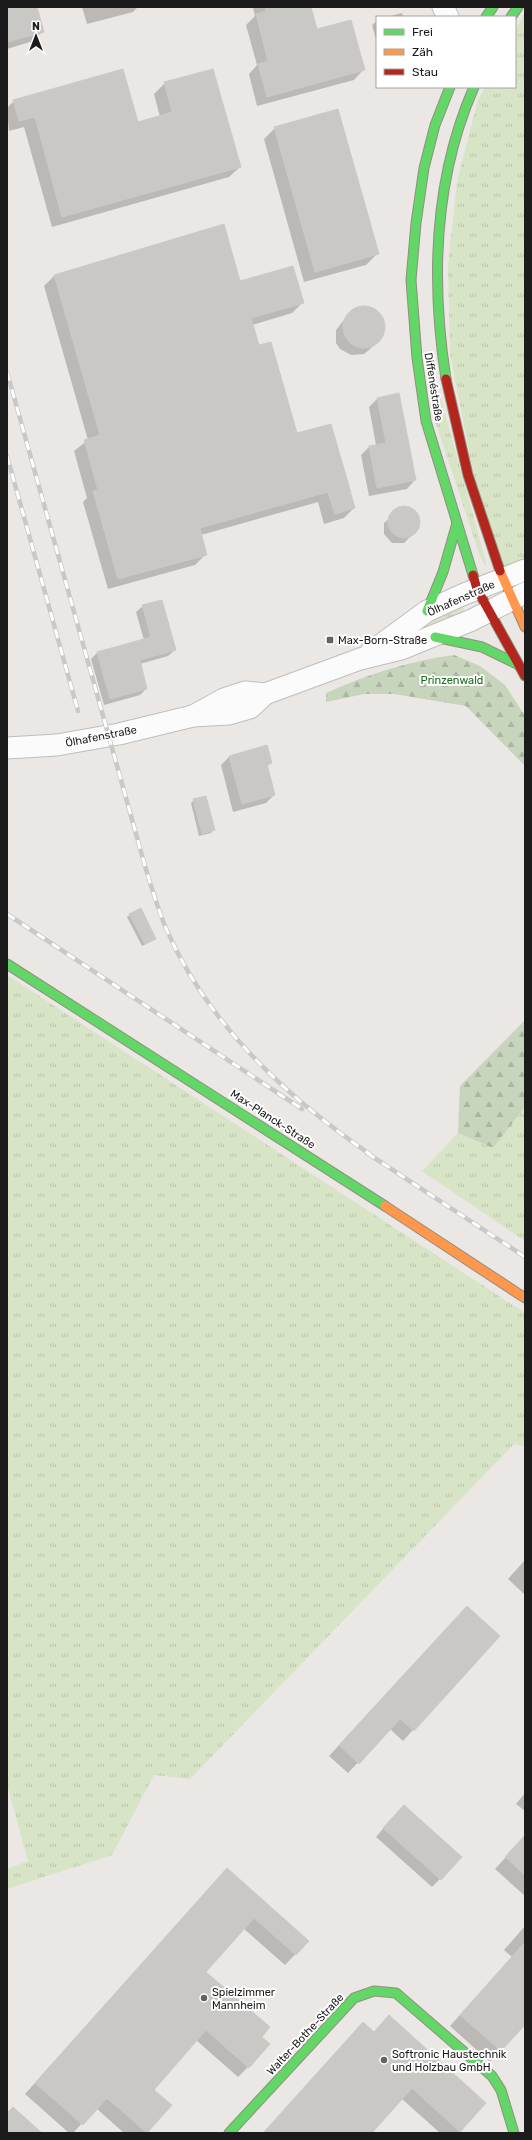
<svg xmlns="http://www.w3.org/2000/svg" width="532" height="2140" font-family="Rubik,sans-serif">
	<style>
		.grass { fill: url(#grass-tufts) }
		.forest { fill: url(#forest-firs) }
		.shadow { fill: #0003 }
		.building { fill: #cac8c5; stroke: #ccc9c6 }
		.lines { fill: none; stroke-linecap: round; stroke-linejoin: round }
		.street-casing { stroke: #bfbebc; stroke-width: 23 }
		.fast-casing { stroke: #90907f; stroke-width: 11 }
		.slow-casing { stroke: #90907f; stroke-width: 11 }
		.jam-casing { stroke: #90907f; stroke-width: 11 }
		.street { stroke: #fcfbfb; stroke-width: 21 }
		.fast { stroke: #63d668; stroke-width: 9 }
		.slow { stroke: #ff974d; stroke-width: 9 }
		.jam { stroke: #b3261e; stroke-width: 9 }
		.rail-casing { stroke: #c9c8c8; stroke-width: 4.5 }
		.rail { stroke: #fff; stroke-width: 3; stroke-dasharray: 9; stroke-linecap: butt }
		.poi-dot { fill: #636261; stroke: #fff; stroke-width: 1.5 }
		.labels { text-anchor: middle; stroke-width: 4; stroke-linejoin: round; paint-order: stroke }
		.street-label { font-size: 11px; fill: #1b1b1b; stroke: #fff }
		.poi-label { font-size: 11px; fill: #1b1b1b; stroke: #fff; text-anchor: start }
		.park-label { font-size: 11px; fill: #176c1a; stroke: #fff }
	</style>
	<defs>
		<pattern id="grass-tufts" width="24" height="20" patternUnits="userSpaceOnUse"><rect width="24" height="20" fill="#d8e4c6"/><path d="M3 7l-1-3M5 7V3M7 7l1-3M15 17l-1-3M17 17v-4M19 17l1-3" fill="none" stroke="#b9c3aa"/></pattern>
		<pattern id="forest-firs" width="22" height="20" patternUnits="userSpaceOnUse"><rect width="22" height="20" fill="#c7d5bc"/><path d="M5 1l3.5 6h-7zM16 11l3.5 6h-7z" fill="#aab6a1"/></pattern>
	</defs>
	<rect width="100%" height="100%" fill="#eae7e4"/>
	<g class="grass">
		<path d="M525,13v557l-22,10 -20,-58 -33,-168 -2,-88 9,-85 21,-81 7,-13h30v-57z"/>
		<path d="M429,373l3,2 6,13 48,174 -1,3 -5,-9 -45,-135z"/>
		<path d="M461,604l5,10 -56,20 18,-13z"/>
		<path d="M7,975l518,338v134l-11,-3 -324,335 -36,-4 -42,80 -105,34v-20l21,-8 -21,-76z"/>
		<path d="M525,1107v134l-103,-70 36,-38 35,15z"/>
	</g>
	<g class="forest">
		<path d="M454,655l26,11 25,19 20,31v50l-59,-60 -72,-12h-30l-38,8v-9c42,-19 83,-32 128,-38z"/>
		<path d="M525,1020v87l-32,41 -35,-15 2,-47z"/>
	</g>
	<g class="shadow">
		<path d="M7,7h29l7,24 -10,10 -26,8z"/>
		<path d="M82,7h56l-5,5 -46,12z"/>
		<path d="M253,7h57l6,24 47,39 -9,10 -97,26 -8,-32 8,-9 -11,-40 9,-9z"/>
		<path d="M402,13l1,4h-16z"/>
		<path d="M377,21v22l-5,-18z"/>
		<path d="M165,83l75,84 -11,10 -177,50 -28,-100 -15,4 -2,-23 7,-7 123,22 23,-6 -6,-23z"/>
		<path d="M275,128l102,126 -11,11 -62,17 -40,-143z"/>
		<path d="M54,276l186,6 62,21 -10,10 -40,12 6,21 38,88 54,59 -2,1 6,14 -10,10 -20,6 -6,-22 -117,33 5,19 -11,11 -87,24 -25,-87 4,-4 -13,-47 14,-11 -44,-154z"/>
		<path d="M365,306l6,2 10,8 3,13 -6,12 -9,9 -5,4 -13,1 -11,-6 -4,-6v-13l16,-20z"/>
		<path d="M377,399l38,81 -8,9 -38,7 -8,-41 8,-8 7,-2 -7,-38z"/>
		<path d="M402,507l8,2 8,8v12l-14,14h-12l-8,-9v-11z"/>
		<path d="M143,606l32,44 -7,6 -28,8 6,25 -6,6 -36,10 -13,-46 6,-6 47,-13 -8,-28z"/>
		<path d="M229,757l42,6 -5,4 8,28 -8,8 -33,9 -12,-47z"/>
		<path d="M194,800l20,30 -3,3 -12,3 -8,-33z"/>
		<path d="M130,915l25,23 -3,3 -10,5 -15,-29z"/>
		<path d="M525,1560v35l-17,-16z"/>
		<path d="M467,1607l32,29 -96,105 -13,-12 -42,44 -19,-17z"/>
		<path d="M525,1793v18l-9,-7z"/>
		<path d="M396,1814l44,65 -8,8 -56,-50z"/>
		<path d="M525,1836v60l-30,-27z"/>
		<path d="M217,1880l91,61 -23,24 -42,-37 -39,44 56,65 -12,30 -10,10 -42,-37 -43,50 17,15 -24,28h-22l-28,-25 -23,25h-4l-44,-39z"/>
		<path d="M525,1926v98l-35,38 -40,-36 62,-69 -8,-7z"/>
		<path d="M374,2032l111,71 -28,30h-17l-38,-34 -31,34h-108z"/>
	</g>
	<g class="building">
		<path d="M7,7h30l7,25 -37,10z"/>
		<path d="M265,7h46l6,22 34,-9 14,50 -98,27 -9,-33 10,-3 -12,-47 10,-3z"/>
		<path d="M123,69l15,53 34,-10 -8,-30 49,-13 28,98 -179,50 -27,-100 -16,4 -6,-21z"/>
		<path d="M338,109l41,145 -64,18 -41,-145z"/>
		<path d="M224,224l16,57 53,-15 11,37 -53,15 8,27 12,-3 26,91 34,-9 20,69h-2l2,1 4,14 -20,6 -7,-22 -128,36 7,27 -89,24 -25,-88 5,-1 -14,-50 16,-5 -46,-160z"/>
		<circle cx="364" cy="327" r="21"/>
		<path d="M399,393l17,87 -39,8 -8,-42 17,-3 -9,-45z"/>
		<circle cx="404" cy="522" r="16"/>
		<path d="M162,600l14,50 -36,10 7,29 -37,10 -13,-47 54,-15 -9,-32z"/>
		<path d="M267,745l5,18 -5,1 8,31 -33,9 -13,-48z"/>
		<path d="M206,796l9,34 -13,4 -9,-35z"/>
		<path d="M141,908l15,31 -11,5 -16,-30z"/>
		<path d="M467,1606l33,30 -86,95 -14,-12 -41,45 -20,-19z"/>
		<path d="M404,1805l58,52 -21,23 -58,-52z"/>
		<path d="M525,1835v40l-20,-18z"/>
		<path d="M227,1868l82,73 -13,14 -42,-37 -48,54 64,55 -8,10 8,7 -21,24 -43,-38 -52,60 18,15 -25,28 -40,-35 -24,27 -48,-42z"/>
		<path d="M525,1942v83l-24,26 -41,-36z"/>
		<path d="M389,2015l97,88 -26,29 -48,-44 -40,45h-109l100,-111 11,10z"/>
		<path d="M13,2107l29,26h-35v-20z"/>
	</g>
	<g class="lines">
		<g class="street-casing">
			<g id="street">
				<path d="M443,7l5,10"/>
				<path d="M371,652l56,-41 35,-16 63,-25"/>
				<path d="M193,716l31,-17 21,-7 20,2 95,-35 41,-10 71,-29 53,-27"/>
				<path d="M7,748l50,-3 62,-11 74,-18 36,-2 21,-6 15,-14"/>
			</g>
		</g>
		<g class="fast-casing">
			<g id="fast">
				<path d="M486,17l7,-10"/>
				<path d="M511,17l7,-10"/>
				<path d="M450,87l-15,38 -11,43 -8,55 -5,57 6,78 9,63 47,154"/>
				<path d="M446,379c-15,-97 -12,-201 28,-292"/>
				<path d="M427,611l16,-39 14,-49"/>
				<path d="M435,637l47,10 35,17"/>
				<path d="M7,964l378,242"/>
				<path d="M229,2133l125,-135 20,-7 22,2 96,83 9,14 13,43"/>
			</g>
		</g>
		<g class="slow-casing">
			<g id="slow">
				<path d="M500,571l25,56"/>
				<path d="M385,1206l140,92"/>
			</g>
		</g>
		<g class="jam-casing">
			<g id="jam">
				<path d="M446,379l22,96 32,96"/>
				<path d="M473,575l4,14 48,87"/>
			</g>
		</g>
		<use href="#street" class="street"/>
		<use href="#fast" class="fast"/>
		<use href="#slow" class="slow"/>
		<use href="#jam" class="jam"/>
		<g class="rail-casing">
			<g id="rail">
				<path d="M7,372l138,494c6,20 12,40 20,60 42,98 119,169 206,229"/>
				<path d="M7,456l71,255"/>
				<path d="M7,914l295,195"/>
				<path d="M367,1153l158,104"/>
			</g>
		</g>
		<use href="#rail" class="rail"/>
	</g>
	<g class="poi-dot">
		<rect x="326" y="636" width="8" height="8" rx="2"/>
		<circle cx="204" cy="1998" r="4"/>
		<circle cx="384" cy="2060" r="4"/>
	</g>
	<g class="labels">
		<g class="street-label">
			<text transform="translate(434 387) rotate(81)" y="4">Diffenéstraße</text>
			<text transform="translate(461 598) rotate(-24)" y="4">Ölhafenstraße</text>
			<text transform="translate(101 736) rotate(-11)" y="4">Ölhafenstraße</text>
			<text transform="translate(273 1119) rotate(33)" y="4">Max-Planck-Straße</text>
			<text transform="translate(305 2034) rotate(-47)" y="4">Walter-Bothe-Straße</text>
		</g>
		<g class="poi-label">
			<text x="338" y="644">Max-Born-Straße</text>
			<text x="212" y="1996">Spielzimmer<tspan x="212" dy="13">Mannheim</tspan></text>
			<text x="392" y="2058">Softronic Haustechnik<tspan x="392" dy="13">und Holzbau GmbH</tspan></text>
		</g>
		<g class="park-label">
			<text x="452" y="684">Prinzenwald</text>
		</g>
	</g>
	<rect width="532" height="2140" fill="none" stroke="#1b1b1b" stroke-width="16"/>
	<rect x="376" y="16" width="140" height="72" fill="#ffffff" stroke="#a4a4a4"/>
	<rect x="384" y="29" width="20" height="6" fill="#63d668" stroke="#a4a4a4"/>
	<text x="412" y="36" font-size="12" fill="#1b1b1b">Frei</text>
	<rect x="384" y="49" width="20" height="6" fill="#ff974d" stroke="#a4a4a4"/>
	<text x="412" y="56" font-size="12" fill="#1b1b1b">Zäh</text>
	<rect x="384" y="69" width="20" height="6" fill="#b3261e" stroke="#a4a4a4"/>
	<text x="412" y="76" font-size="12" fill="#1b1b1b">Stau</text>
	<g transform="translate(36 36)" stroke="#ffffff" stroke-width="3" paint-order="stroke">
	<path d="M0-3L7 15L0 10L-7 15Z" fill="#1b1b1b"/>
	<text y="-6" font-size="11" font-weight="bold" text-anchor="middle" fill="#1b1b1b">N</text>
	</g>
</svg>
